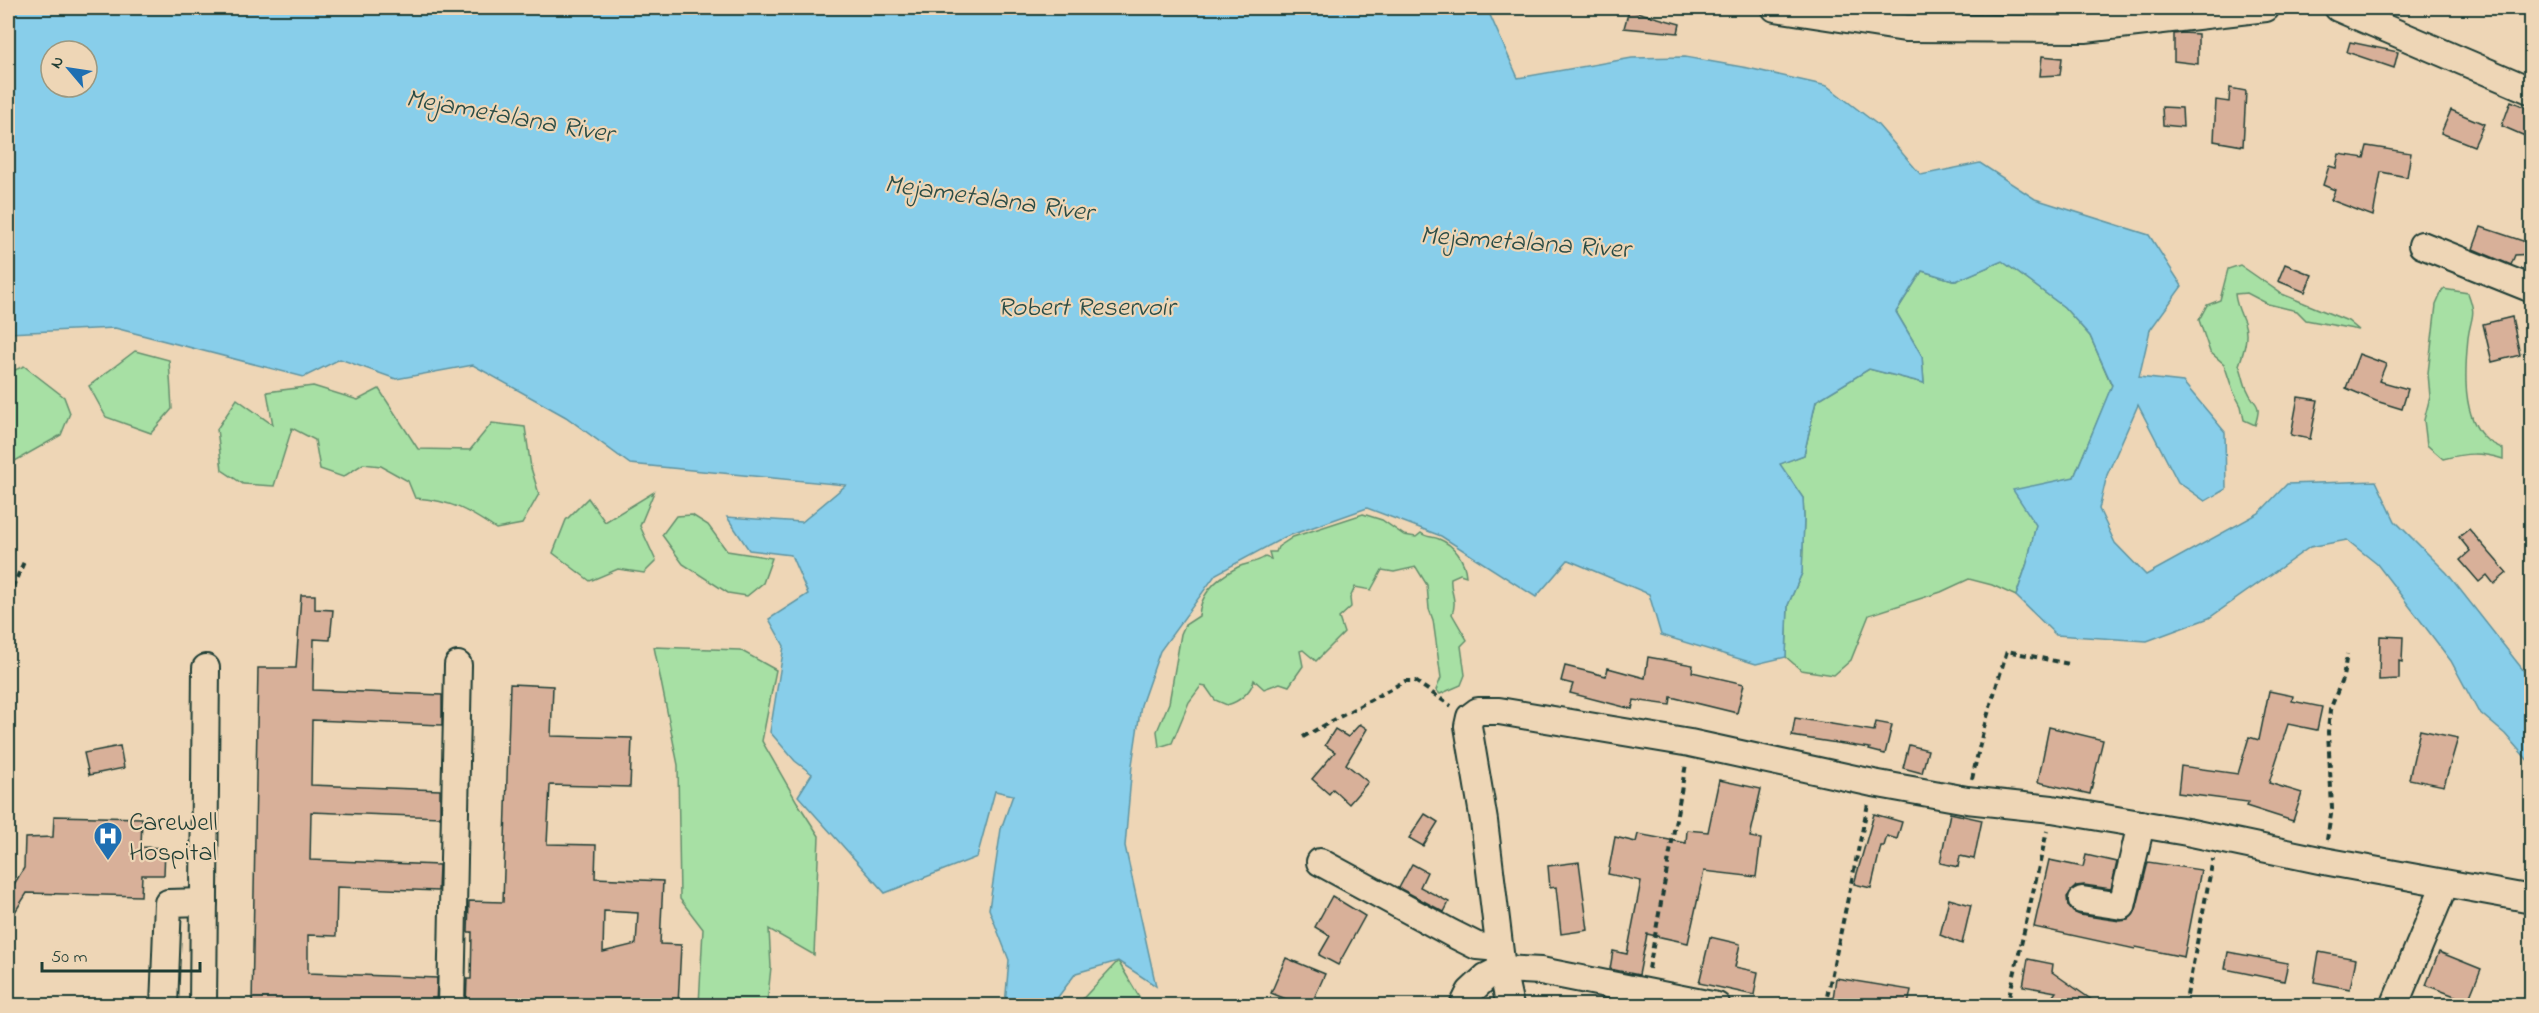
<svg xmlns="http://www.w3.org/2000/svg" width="2539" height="1013" font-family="'Indie Flower',sans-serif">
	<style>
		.green { fill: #a7e0a4; stroke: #638e6c; stroke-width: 1.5 }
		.water { fill: #88ceea; stroke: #5e94a1; stroke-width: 1.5; fill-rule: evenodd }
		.building { fill: #d8b099; stroke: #1f3d34; stroke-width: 1.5; fill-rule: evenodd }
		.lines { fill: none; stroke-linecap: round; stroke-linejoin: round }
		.minor-casing { stroke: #1f3d34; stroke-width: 30 }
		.path { stroke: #1f3d34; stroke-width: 4; stroke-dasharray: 6 4.5; stroke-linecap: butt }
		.minor { stroke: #eed6b6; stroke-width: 26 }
		.labels { text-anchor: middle; stroke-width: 4.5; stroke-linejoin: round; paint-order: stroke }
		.poi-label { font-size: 26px; fill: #1f3d34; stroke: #eed6b6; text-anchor: start }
		.water-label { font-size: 27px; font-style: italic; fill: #2a4c46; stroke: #eed6b6 }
	</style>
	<rect width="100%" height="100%" fill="#eed6b6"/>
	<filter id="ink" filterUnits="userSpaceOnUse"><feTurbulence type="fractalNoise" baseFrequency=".0167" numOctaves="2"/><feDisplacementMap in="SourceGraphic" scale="12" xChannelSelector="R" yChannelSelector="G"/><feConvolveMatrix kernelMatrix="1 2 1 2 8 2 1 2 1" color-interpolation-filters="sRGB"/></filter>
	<g filter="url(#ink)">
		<g class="green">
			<path d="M2002,261l62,46 26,29 22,50 -38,91 -38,48 -9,38 -11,33 -24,-11 -23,-6 -28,13 -72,23 -18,45 -17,15 -33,-5 -15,-13 2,-52 14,-32 2,-55 -1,-20 -24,-34 25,-9 12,-54 53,-32 55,14 -2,-27 -26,-44 26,-41 34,10z"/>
			<path d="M2240,265l42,29 66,27 11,9 -53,-10 -9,-9 -29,-7 -21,-11 -12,1c1,11 5,18 9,28 5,14 0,29 -5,43 4,8 4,16 8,24 7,18 16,12 8,36l-11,-5 -3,-14 -8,-15 -9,-27 -14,-12 -11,-32 8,-15 13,-5 8,-31z"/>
			<path d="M2443,289l25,4c9,24 3,22 0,45 -3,31 -7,80 19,102 4,3 11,6 16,9v10c-23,-7 -36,-6 -60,0l-16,-14 -3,-25 6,-23 -2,-24 8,-68z"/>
			<path d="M135,351l34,9 3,49 -21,24 -45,-16 -17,-31z"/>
			<path d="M24,366l40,31 6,16 -9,22 -53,30v-92z"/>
			<path d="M313,386l45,14 21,-11 39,60 52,1 22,-27 33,4 6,41 8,26 -17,30 -26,5c-30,-20 -44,-28 -81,-31l-7,-17 -27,-15 -18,-2 -20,13 -23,-8 -5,-29 -23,-12 -18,58 -31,-2 -21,-14 -5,-41 20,-30 36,26 -6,-33z"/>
			<path d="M654,492l-14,34 16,35 -12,12 -26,-4 -28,12 -37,-28 13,-33 22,-22 17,24z"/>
			<path d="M1363,514l19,6 22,15 12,2 5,-4c6,5 11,3 18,6 15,6 26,21 27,37l-6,-2 -9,4c-2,12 7,22 1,36l15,26 -6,6 4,29 -4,10 -21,9 -4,-4 5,-12 -8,-58 -4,-11 -2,-24 -11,-18 -22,5 -12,-2 -11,20 -16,-3 -5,11 1,9 -12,11 5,15 -28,28 -13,-11 -3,1 3,15 -14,20 -9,-3 -16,6 -10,-9c-3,12 -15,22 -27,25l-12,-5 -9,-13 -5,-1 -12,16 -17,41 -13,4 -2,-16 12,-28 12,-69 4,-9 14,-9c1,-23 20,-39 39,-49 9,-4 18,-4 27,-10l6,2 -2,-7h7l2,-5 15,-10z"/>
			<path d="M692,515l16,10 19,26 45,7 -9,25 -16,13 -19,-3 -45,-29 -21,-29 14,-19z"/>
			<path d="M654,647l86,3 36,20 -14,71 35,61 22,34 -5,119 -45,-26 2,38 -4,38h-68l4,-76 -23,-30 -2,-134z"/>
			<path d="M1118,961l26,44 -68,1z"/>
		</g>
		<path class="water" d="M8,8h1486l-4,7 28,63 114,-20 53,-1 63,11 79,18 51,39 43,50 59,-12 55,36 114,36 33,51 -32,44 -11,47 44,5 42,50 1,57 -21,12 -27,-19 -40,-77 -31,70 -8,34 16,34 31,32 113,-62 28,-29 89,-3 19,40 52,52 84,107v84l-26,-30 -27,-23 -27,-50 -31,-41 -43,-56 -30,-24 -37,7 -101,71 -62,23 -91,-6 -40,-39 11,-33 9,-38 -23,-35 61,-13 38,-92 -22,-49 -26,-29 -62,-46 -46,20 -34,-10 -26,41 26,44 2,27 -55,-14 -53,32 -12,54 -24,9 23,34 1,20 -2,55 -14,32 -2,52 -30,7 -95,-29 -12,-41 -81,-34 -32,37 -95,-61 -74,-28 -82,29 -69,37 -56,77 -19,54 -9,60 -7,81 31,140 -38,-25 -42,12 -24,32h-47l4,-45 -20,-51 12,-80 12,-34 -18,-4 -18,66 -92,36 -87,-97 14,-22 -17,-13 -25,-29 14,-86 -15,-27 39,-25 -17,-39 -42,-5 -22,-33 75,5 44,-37 -216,-21 -64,-47 -93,-52 -77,14 -56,-20 -36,18 -189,-49 -107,5zM51,51h36v36h-36z"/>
		<g class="building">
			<path d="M1629,10l51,14 -2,9 -54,-5z"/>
			<path d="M2183,33l15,1v30l-24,-3v-27z"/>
			<path d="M2350,42l48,10 -4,16 -47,-16z"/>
			<path d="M2042,56l20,2 -2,17 -20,1z"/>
			<path d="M2230,88l16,3 -3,55 -29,-5 2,-41 13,2z"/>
			<path d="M2511,101l21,9v29l-30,-13z"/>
			<path d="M2162,107l20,1 1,19 -20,-2z"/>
			<path d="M2451,110l33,14 -10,22 -33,-13z"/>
			<path d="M2367,146l44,7 -4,24 -26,-5 -8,44 -42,-16 4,-10 -12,-5 6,-19 7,2 3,-14 25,4z"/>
			<path d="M2481,227l51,17v10l-17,1 -4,10 -38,-16z"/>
			<path d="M2285,264l27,11 -7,17 -27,-11z"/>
			<path d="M2512,317l8,38 -28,7 -9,-38z"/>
			<path d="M2359,354l27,10 -7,17 29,8 -6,20 -26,-8 -30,-13z"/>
			<path d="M2298,397l20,3 -8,39 -19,-4z"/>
			<path d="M2469,529l38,44 -13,11 -7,-9 -8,7 -19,-22 10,-9 -11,-14z"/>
			<path d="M301,595h14v14l18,1 -3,30 -16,-1 -1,51 129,5v30l-130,-5 -1,65 129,5v27l-129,-5 -1,48 129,5 -1,26 -101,-4 -1,49 -28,-1v38l129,5 -1,27 -129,-3v3h-55l6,-337h38z"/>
			<path d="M2380,636l23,1 -1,25 -3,-1v18l-20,1z"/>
			<path d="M1648,657l45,8 -1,7 52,12 -7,29 -66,-16 -1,8 -36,-5 -2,9 -62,-16 3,-9 -12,-3 4,-15 41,10 2,-8 37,10z"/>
			<path d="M510,684l43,2 -2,50 81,2 -2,49 -80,-2 -3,59 49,1 -1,33 68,3 -3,63 21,1 -3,60h-212l1,-26h4l1,-47h-4l1,-31 34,1zM604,911l34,2 -2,31 -33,8z"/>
			<path d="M2269,691l24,5 -1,5 30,6 -5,23 -29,-6 -19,59 33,10 -9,28 -47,-15 2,-4 -70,-9 3,-27 57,8 11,-37 10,3z"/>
			<path d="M1795,718l79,13 2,-9 16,3 -7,29 -16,-4 1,-2 -78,-12z"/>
			<path d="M1360,724l7,5 -21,35 22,18 -19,22 -16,-15 -4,5 -17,-15 23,-27 -10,-7 10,-16 13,8z"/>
			<path d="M2049,727l54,13 -13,54 -52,-12z"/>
			<path d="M2420,730l38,8 -14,48 -35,-7z"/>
			<path d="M1909,745l19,5 -6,23 -19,-5z"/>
			<path d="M120,746l4,22 -35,7 -5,-22z"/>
			<path d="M1719,780l42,9 -11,48 11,2 -5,38 -52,-6 -16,72 -41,-9 -8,41 -29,-6 3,-18 14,3 14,-73 -33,-7 7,-37 21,5 2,-8 48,9 1,-13 21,2z"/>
			<path d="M1950,813l32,7 -8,39 -14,-3 -2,11 -18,-4z"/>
			<path d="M1425,814l13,8 -15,24 -14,-8z"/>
			<path d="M1874,814l28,8 -5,17 -10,-3 -3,10h-3l-10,42 -17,-4z"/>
			<path d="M54,816l88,2 -1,29 24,1 -1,27h-22l-1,21 -114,-3 -19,30v-29l16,-26 1,-30 28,-1z"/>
			<path d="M2086,855l31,7 -6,27 -27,-4 -8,1 -9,11 1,9 5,6 7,3 40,6 8,-1 8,-10 12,-48 53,8 -17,87 -48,-10 -1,2 -101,-22 15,-67 34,7z"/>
			<path d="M1579,862l9,68 -27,4 -5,-47 -6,1 -2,-22z"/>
			<path d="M1412,864l15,8 -7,15 29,15 -5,10 -45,-24z"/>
			<path d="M1332,896l33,20 -27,49 -19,-10 11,-19 -15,-9z"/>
			<path d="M1949,899l22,6 -9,39 -22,-9z"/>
			<path d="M1710,937l30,7 -5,23 23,5 -4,23 -55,-12z"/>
			<path d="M2228,952l60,11 -4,18 -59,-12z"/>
			<path d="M2319,952l37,7 -6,30 -36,-7z"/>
			<path d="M2439,952l42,17 -13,32 -42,-16z"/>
			<path d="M1286,958l39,16 -14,31h-10l-30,-12z"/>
			<path d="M2028,959l25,5 -1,8 47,33h-53l10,-13 -33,-6z"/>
			<path d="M1836,978l75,12 -3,15 -31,-5 -1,5h-44z"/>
		</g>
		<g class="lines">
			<g class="minor-casing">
				<g id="minor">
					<path d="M1775,8l130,20 180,1 181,-21"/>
					<path d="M2338,8l194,83"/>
					<path d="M2422,245l110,44"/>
					<path d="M1320,862l131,71 26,13 22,2"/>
					<path d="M2082,900l40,6 19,-82"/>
					<path d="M164,1006l4,-103 36,-1"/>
					<path d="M203,1006l3,-338"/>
					<path d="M451,1006l7,-341"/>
					<path d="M1463,1006l7,-14 16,-15 16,-8 39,2 176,35"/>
					<path d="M1510,1006l-8,-37 -18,-148 -16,-95 2,-9 8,-6h21l191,32 183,40 94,17 85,9 135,23 137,29 208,38"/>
					<path d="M2394,1006l51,-122"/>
				</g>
			</g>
			<g class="path">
				<path d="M8,597l16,-35"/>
				<path d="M1303,737l102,-56h10l36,25"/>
				<path d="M1972,779l12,-52 23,-76 62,13"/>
				<path d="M2327,840l5,-32 -4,-76 2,-22 13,-33 4,-23"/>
				<path d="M1649,969l37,-205"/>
				<path d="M1825,1006l43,-202"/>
				<path d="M2007,1006l40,-175"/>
				<path d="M2185,1006l28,-147"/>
			</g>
			<use href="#minor" class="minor"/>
		</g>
	</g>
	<defs>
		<g id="hospital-pin" transform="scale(1.5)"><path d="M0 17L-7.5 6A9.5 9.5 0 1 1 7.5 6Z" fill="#1f6fb2" stroke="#eed6b6"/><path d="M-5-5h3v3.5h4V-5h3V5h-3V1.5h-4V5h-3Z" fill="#fff"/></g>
	</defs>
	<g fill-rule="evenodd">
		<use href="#hospital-pin" x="108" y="836"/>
	</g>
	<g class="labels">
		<g class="poi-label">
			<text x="129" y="830">CareWell<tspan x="129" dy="30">Hospital</tspan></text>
		</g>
		<g class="water-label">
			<text transform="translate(510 115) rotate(10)" y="9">Mejametalana River</text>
			<text transform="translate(989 197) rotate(8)" y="9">Mejametalana River</text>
			<text transform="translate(1525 241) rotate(4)" y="9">Mejametalana River</text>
			<text x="1086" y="315">Robert Reservoir</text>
		</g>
	</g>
	<rect width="2539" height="1013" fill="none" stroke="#eed6b6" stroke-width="30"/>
	<rect x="15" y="15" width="2509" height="983" fill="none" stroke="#1f3d34" stroke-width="2" filter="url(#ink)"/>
	<g transform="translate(69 69) rotate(299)"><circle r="28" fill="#eed6b6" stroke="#9b9982" stroke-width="1.5"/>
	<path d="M0-4.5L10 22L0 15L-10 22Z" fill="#1f6fb2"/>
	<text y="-9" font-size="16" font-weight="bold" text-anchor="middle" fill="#1f3d34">N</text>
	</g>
	<path d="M42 962v9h158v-9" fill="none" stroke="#1f3d34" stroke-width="3"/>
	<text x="51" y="962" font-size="18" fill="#1f3d34" stroke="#eed6b6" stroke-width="4.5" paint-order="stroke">50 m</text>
</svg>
